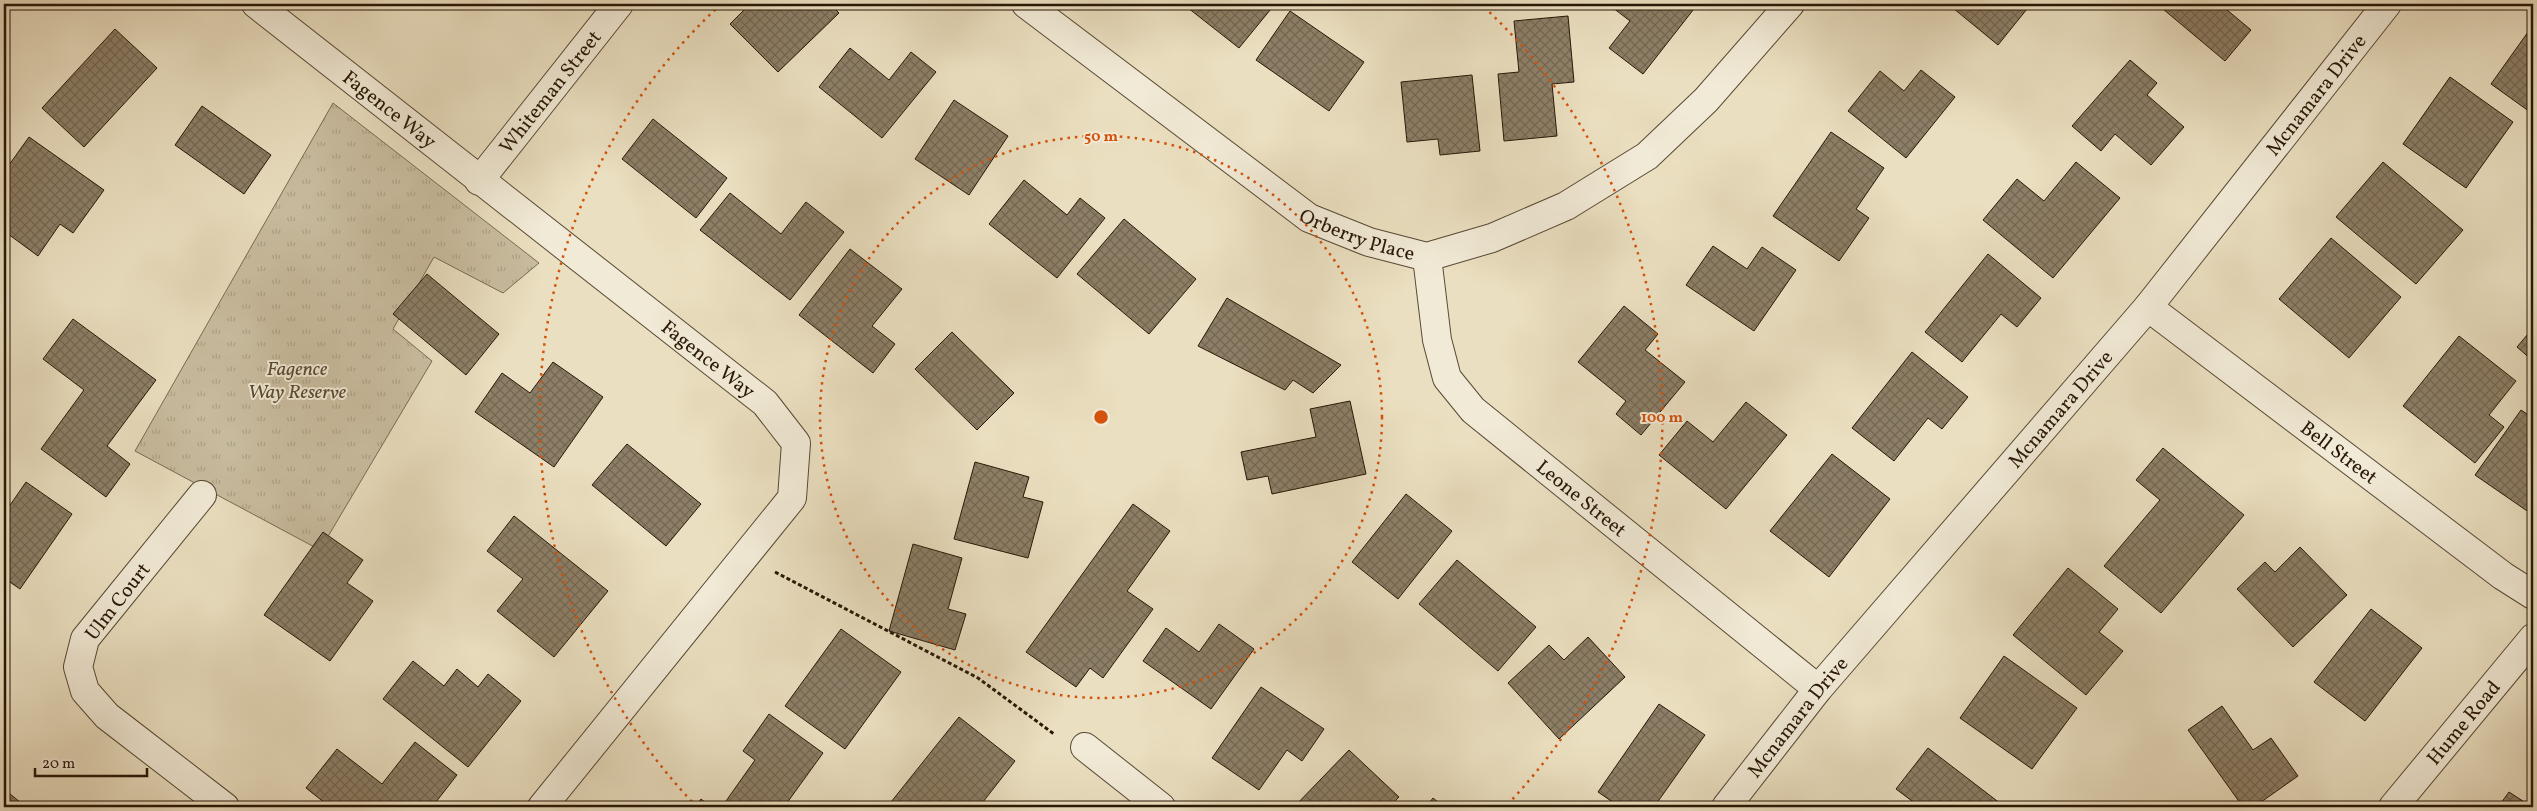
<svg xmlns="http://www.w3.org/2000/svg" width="2537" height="811" font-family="Vollkorn,serif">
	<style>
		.park { fill: url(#park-tufts); stroke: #786a53 }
		.building { fill: url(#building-cross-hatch); stroke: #281706 }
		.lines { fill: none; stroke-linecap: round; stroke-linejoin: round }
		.minor-casing { stroke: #584934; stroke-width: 30 }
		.path { stroke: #281706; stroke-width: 3; stroke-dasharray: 4 2.5; stroke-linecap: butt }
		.minor { stroke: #f1ead6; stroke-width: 28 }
		.ring { fill: none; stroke: #d5520b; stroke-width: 2.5; stroke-dasharray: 2.5 5 }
		.labels { text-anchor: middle; stroke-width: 4; stroke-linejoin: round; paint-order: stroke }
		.street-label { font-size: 20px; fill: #281706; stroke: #f1ead6 }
		.park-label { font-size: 20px; font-style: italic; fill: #584934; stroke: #f1ead6 }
		.centre { fill: #d5520b; stroke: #f1ead6; stroke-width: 2.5 }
		.ring-label { font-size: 15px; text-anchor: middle; font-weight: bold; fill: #d5520b; stroke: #f1ead6; stroke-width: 4; stroke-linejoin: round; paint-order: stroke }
	</style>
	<defs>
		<pattern id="park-tufts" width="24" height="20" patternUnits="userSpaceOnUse" patternTransform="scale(1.25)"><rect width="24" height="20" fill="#c9bda0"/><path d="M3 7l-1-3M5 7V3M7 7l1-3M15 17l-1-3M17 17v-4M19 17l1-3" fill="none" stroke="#ada288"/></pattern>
		<pattern id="building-cross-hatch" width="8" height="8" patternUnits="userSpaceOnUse" patternTransform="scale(1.25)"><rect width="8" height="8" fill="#8d7f67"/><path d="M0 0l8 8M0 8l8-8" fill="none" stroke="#736753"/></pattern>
	</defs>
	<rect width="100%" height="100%" fill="#eadfc0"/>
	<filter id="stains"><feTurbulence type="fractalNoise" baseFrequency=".004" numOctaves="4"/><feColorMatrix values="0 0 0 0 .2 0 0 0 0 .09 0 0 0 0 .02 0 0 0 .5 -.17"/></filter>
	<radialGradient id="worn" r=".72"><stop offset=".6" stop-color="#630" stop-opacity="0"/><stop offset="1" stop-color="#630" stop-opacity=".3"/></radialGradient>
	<path class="park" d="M333,103l206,160 -36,30 -69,-36 -41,72 39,32 -112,189 -185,-99z"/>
	<g class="building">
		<path d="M750,4h80l9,9 -61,59 -48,-48z"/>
		<path d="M1183,4h92l-36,44z"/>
		<path d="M1608,4h88l1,1 -54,69 -34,-26 21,-27z"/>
		<path d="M1948,4h83l-33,41z"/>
		<path d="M2157,4h63l31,26 -26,31z"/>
		<path d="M1290,11l74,51 -35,49 -73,-51z"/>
		<path d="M1568,16l6,66 -22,2 5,52 -53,5 -6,-67 21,-2 -5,-51z"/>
		<path d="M2533,25v89l-42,-30z"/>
		<path d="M115,29l42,39 -73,79 -42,-39z"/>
		<path d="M850,48l39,32 22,-28 25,20 -54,66 -63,-51z"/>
		<path d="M2130,60l27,23 -10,12 37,32 -33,38 -36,-31 -14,17 -29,-25z"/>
		<path d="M1921,70l34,27 -49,61 -58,-47 32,-40 24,20z"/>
		<path d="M1472,75l8,76 -40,4 -2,-16 -31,3 -6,-60z"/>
		<path d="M2450,77l63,45 -47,66 -63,-44z"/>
		<path d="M954,100l54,36 -39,59 -54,-36z"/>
		<path d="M202,106l69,49 -27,39 -69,-49z"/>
		<path d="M653,119l74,59 -31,40 -74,-59z"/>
		<path d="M1831,132l53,36 -28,41 13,9 -30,43 -66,-45z"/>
		<path d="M29,137l75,53 -31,43 -13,-9 -22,32 -34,-25v-59z"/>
		<path d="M2076,162l44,36 -67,80 -70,-58 34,-41 27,22z"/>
		<path d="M2383,162l80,68 -47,54 -80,-67z"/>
		<path d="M1024,180l43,35 13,-17 25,20 -48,60 -68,-54z"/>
		<path d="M730,193l51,41 25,-32 38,30 -54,68 -90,-70z"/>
		<path d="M1124,219l72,60 -47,55 -72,-60z"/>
		<path d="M2331,238l70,59 -52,61 -70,-59z"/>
		<path d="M1713,246l34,23 15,-22 34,23 -42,61 -68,-46z"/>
		<path d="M850,249l52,40 -30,37 23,18 -22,29 -74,-58z"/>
		<path d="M1988,254l53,44 -24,29 -16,-13 -39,48 -37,-30z"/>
		<path d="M427,274l72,60 -33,41 -73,-61z"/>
		<path d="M1227,298l114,67 -28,28 -20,-13 -8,10 -87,-44z"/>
		<path d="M1624,306l34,28 -13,16 40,32 -44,53 -25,-21 10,-13 -48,-39z"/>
		<path d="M73,319l83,61 -49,66 23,18 -24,33 -65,-48 43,-59 -41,-31z"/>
		<path d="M2533,328v33l-16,-14z"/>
		<path d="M952,332l62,61 -37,37 -62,-61z"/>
		<path d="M2459,336l57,45 -27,34 15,12 -29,36 -72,-57z"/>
		<path d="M1912,352l56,45 -26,32 -14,-11 -34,43 -42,-33z"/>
		<path d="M553,362l50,35 -49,70 -79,-55 27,-39 28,20z"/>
		<path d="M1350,401l16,73 -94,20 -4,-18 -21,4 -6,-28 75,-15 -6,-28z"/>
		<path d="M1746,402l41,33 -61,74 -67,-54 28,-34 26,21z"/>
		<path d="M2521,410l12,8v97l-58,-40z"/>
		<path d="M627,444l74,60 -35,42 -74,-61z"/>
		<path d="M2163,448l81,67 -83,98 -57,-47 56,-66 -24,-20z"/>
		<path d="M1832,454l58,45 -61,78 -59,-46z"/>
		<path d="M975,462l54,15 -6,20 20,5 -15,56 -74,-19z"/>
		<path d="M26,482l46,32 -52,75 -16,-11v-64z"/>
		<path d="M1406,494l46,37 -54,68 -46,-37z"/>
		<path d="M1133,504l37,27 -43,60 26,18 -50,69 -13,-10 -14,19 -50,-35z"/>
		<path d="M514,516l94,75 -54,66 -57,-46 26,-32 -36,-28z"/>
		<path d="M323,532l40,28 -16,23 26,18 -43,60 -66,-46z"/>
		<path d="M913,544l49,14 -14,51 18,5 -11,36 -66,-19z"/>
		<path d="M2300,547l47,48 -54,52 -56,-58 28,-27 10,10z"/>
		<path d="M1457,560l79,67 -38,44 -79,-67z"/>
		<path d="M2068,568l50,41 -19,23 24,19 -37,44 -73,-60z"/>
		<path d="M2371,609l51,39 -57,73 -51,-39z"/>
		<path d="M1219,624l35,25 -43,60 -68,-48 23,-33 33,24z"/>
		<path d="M841,629l60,43 -56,77 -60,-43z"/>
		<path d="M1588,637l37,40 -66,62 -51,-56 41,-38 15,15z"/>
		<path d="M2004,656l73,52 -45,61 -72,-51z"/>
		<path d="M413,661l31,25 13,-17 21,18 10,-13 33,27 -53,66 -85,-68z"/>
		<path d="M1261,687l63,42 -22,32 -15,-11 -28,40 -47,-32z"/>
		<path d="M1659,704l46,31 -51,72h-34l-22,-15z"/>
		<path d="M2222,706l31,44 18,-12 27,38 -44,31h-11l-55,-77z"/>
		<path d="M769,714l54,39 -39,54h-49l-9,-6 29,-41 -12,-9z"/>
		<path d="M959,717l56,44 -36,46h-92z"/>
		<path d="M415,742l42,33 -25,32h-102l-24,-19 31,-39 45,35z"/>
		<path d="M1928,748l77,59h-85l-24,-18z"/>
		<path d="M1349,750l50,47 -10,10h-95z"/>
		<path d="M4,789l22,18h-22z"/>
		<path d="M2509,792l23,15h-34z"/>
		<path d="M1433,798l11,9h-18z"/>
		<path d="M701,799l10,8h-16z"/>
	</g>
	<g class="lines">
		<g class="minor-casing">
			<g id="minor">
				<path id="s1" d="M256,4l509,399 31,40 -4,55 -250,309"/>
				<path id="s2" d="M1026,4l283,214 60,24 58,15 65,-19 74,-32 81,-50 59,-56 84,-96"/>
				<path id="s3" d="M479,181l140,-177"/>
				<path id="s4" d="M1427,257l10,83 10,38 26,32 345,279"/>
				<path id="s5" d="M2148,307l355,269 30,19"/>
				<path d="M202,495l-117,144 -7,28 7,24 22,25 118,91"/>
				<path d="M1085,747l76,60"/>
				<path id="s6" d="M1726,807l92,-118 330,-382 239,-303"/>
				<path id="s7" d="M2393,807l140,-169"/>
			</g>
		</g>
		<path class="path" d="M775,572l203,106 76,56"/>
		<use href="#minor" class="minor"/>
	</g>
	<g class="ring">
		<circle cx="1101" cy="417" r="281"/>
		<path d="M697 807A561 561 0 0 1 718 7M1484 7A561 561 0 0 1 1505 807"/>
	</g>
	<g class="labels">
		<g class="street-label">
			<text dy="7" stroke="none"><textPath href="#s3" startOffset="114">Whiteman Street</textPath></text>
			<text dy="7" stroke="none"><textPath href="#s6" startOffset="925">Mcnamara Drive</textPath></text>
			<text dy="7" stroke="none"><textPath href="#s1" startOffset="170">Fagence Way</textPath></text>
			<text dy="7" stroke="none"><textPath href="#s2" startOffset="406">Orberry Place</textPath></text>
			<text dy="7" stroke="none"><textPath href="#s1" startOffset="575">Fagence Way</textPath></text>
			<text dy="7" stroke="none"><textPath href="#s6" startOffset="520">Mcnamara Drive</textPath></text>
			<text dy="7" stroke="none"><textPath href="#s5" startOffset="240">Bell Street</textPath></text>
			<text dy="7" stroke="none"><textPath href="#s4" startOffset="304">Leone Street</textPath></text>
			<text transform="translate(117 601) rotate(-52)" y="7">Ulm Court</text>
			<text dy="7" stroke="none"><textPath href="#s6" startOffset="115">Mcnamara Drive</textPath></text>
			<text dy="7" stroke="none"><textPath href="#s7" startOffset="110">Hume Road</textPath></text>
		</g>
		<g class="park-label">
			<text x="297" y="375">Fagence<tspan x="297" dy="23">Way Reserve</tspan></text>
		</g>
	</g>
	<circle cx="1101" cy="417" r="8" class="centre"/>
	<g class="ring-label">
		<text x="1101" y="141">50 m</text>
		<text x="1662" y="422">100 m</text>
	</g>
	<rect width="2537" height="811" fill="none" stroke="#eadfc0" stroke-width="20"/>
	<rect x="5" y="5" width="2527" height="801" fill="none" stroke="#281706" stroke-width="2.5"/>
	<rect x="10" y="10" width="2517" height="791" fill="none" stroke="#281706"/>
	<path d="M35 768v8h112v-8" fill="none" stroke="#281706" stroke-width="2.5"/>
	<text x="42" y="768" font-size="15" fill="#281706" stroke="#f1ead6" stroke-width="4" paint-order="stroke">20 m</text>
	<rect width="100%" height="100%" filter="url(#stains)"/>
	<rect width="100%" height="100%" fill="url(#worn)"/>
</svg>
